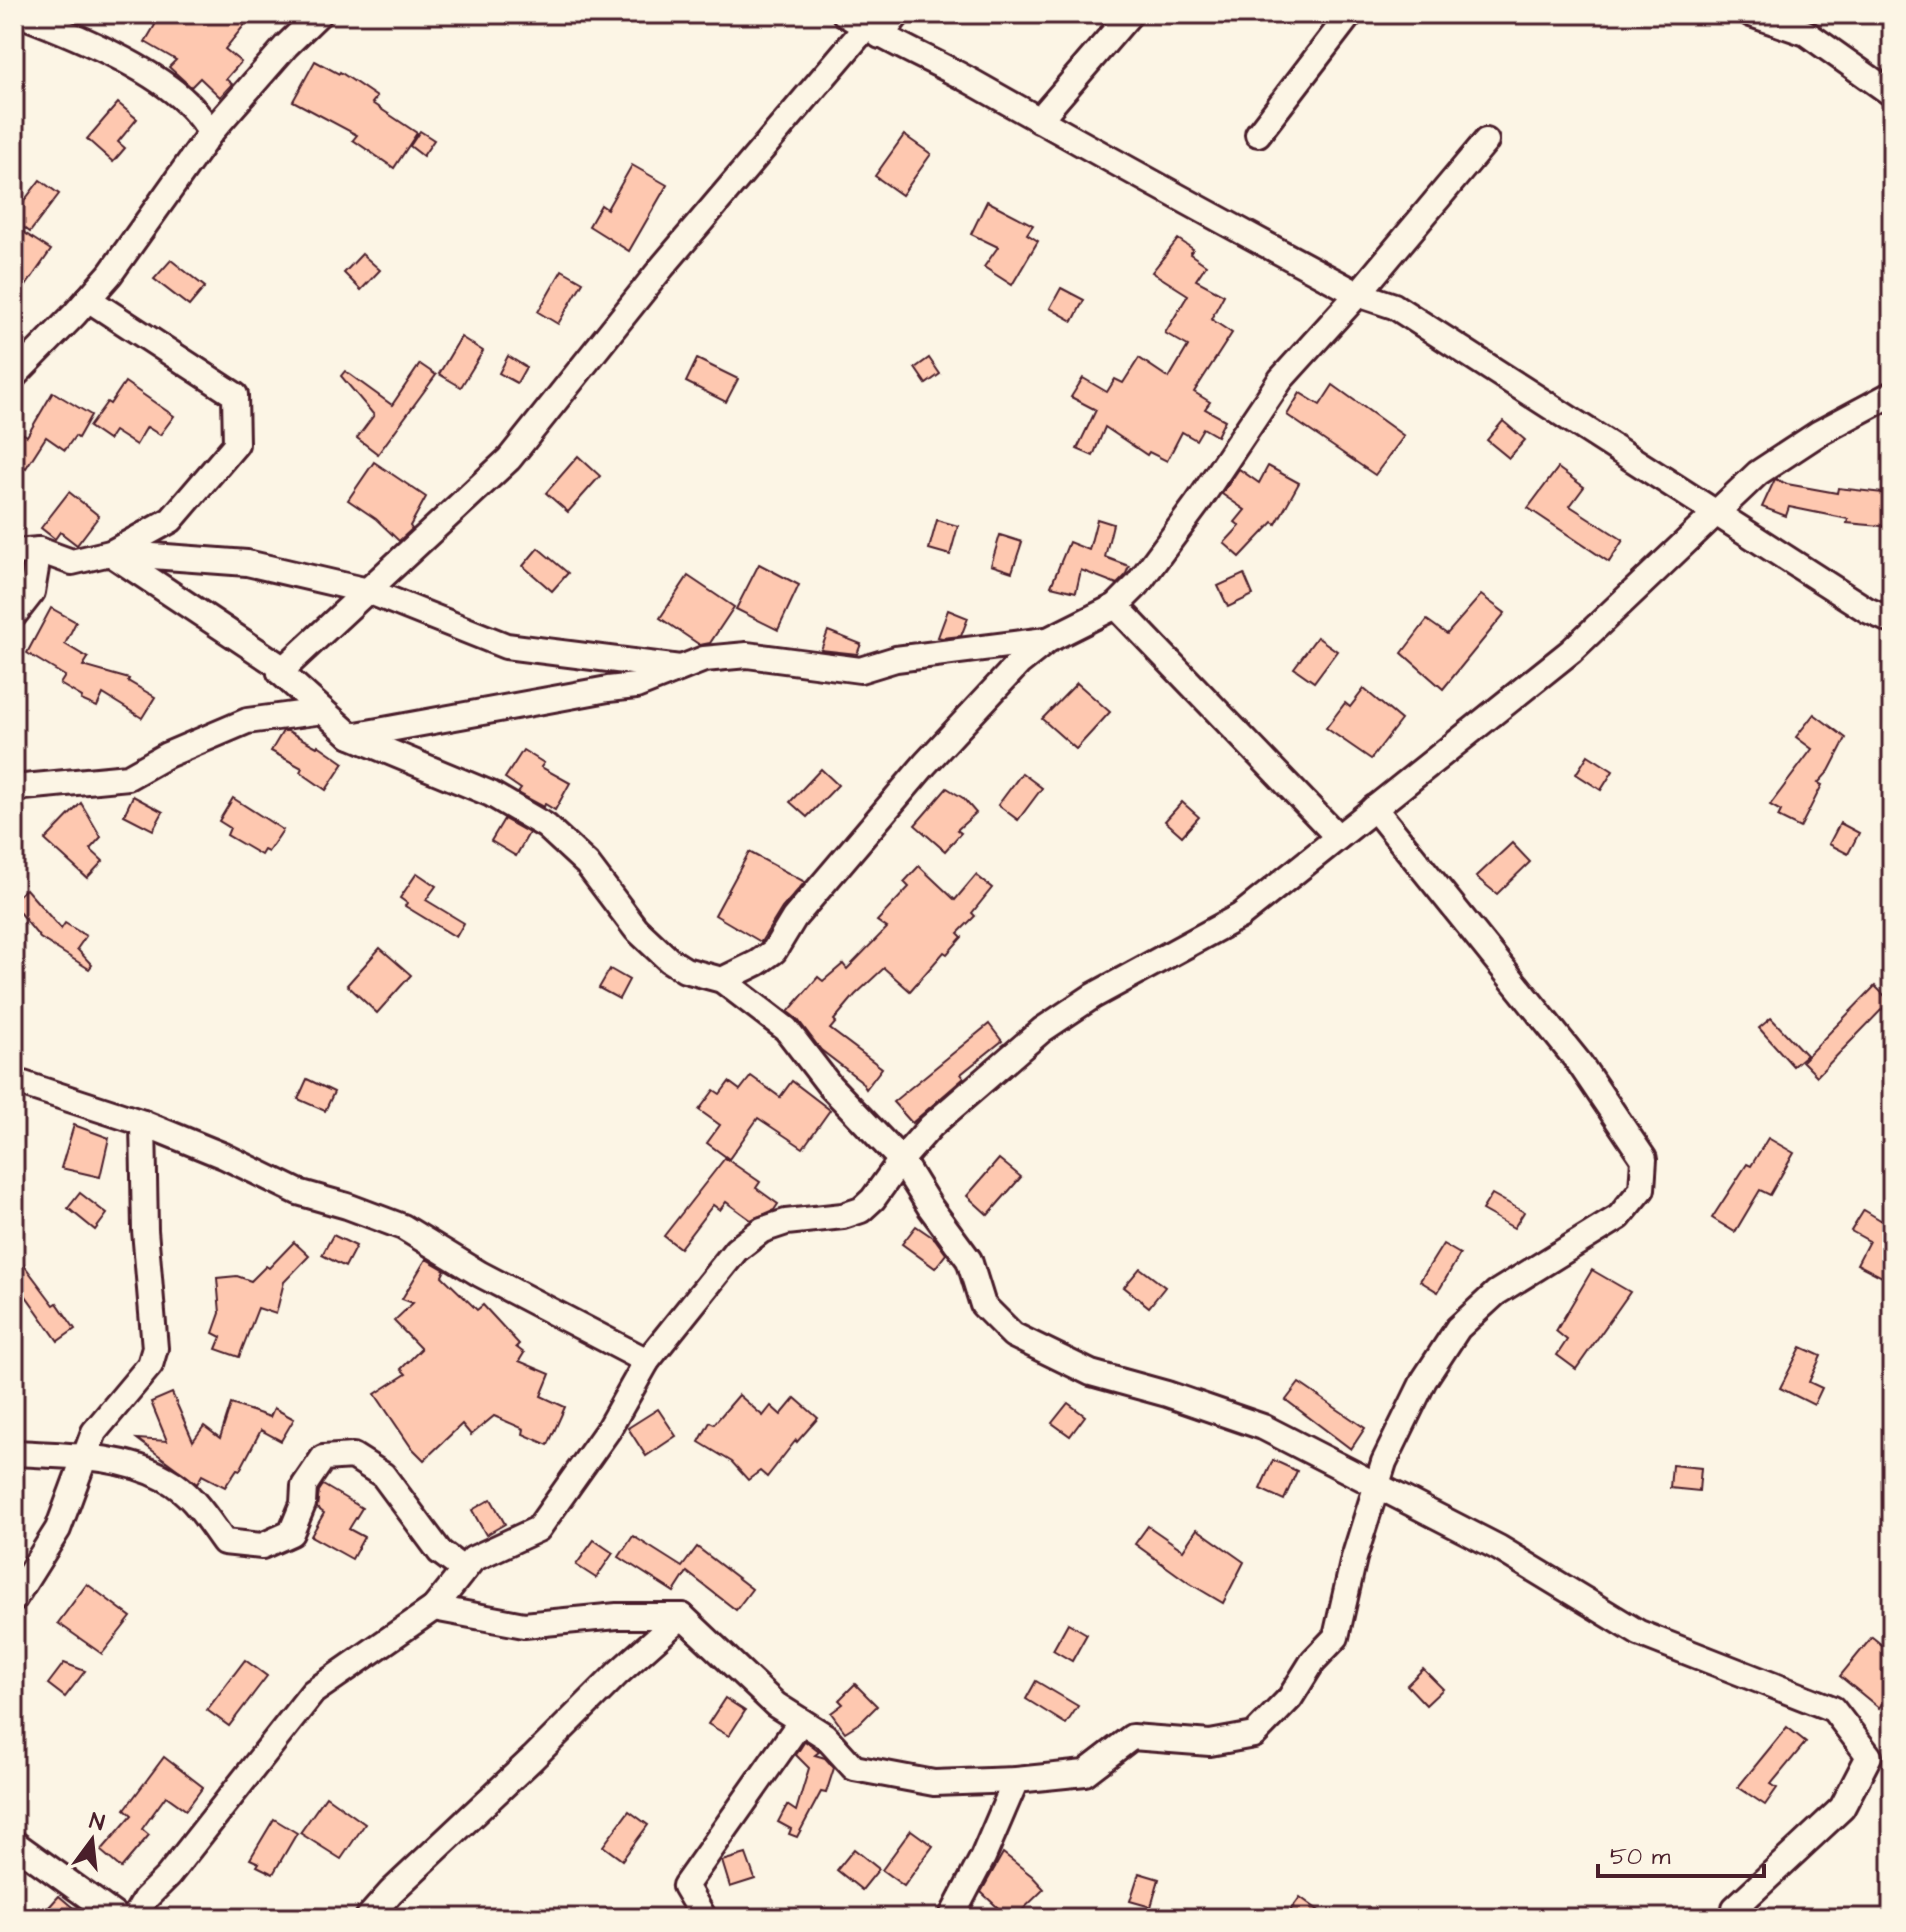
<svg xmlns="http://www.w3.org/2000/svg" width="1906" height="1932" font-family="'Architects Daughter',sans-serif">
	<style>
		.building { fill: #fec8b0; stroke: #4a1f2b; stroke-width: 2 }
		.lines { fill: none; stroke-linecap: round; stroke-linejoin: round }
		.street-casing { stroke: #4a1f2b; stroke-width: 30 }
		.street { stroke: #fcf5e5; stroke-width: 24 }
	</style>
	<rect width="100%" height="100%" fill="#fcf5e5"/>
	<filter id="ink" filterUnits="userSpaceOnUse"><feTurbulence type="fractalNoise" baseFrequency=".0125" numOctaves="2"/><feDisplacementMap in="SourceGraphic" scale="16" xChannelSelector="R" yChannelSelector="G"/><feConvolveMatrix kernelMatrix="1 2 1 2 8 2 1 2 1" color-interpolation-filters="sRGB"/></filter>
	<g filter="url(#ink)">
		<g class="building">
			<path d="M142,14h93l11,9 -21,26 16,13 -15,17 6,5 -12,13 -20,-19 -9,9 -22,-20 7,-7 -31,-18 10,-17z"/>
			<path d="M315,61l24,13 1,-2 37,25 -5,6 45,30 -23,35 -41,-28 4,-5 -64,-34z"/>
			<path d="M118,103l19,16 -19,23 7,6 -12,14 -26,-23z"/>
			<path d="M420,131l14,9 -11,16 -13,-10z"/>
			<path d="M904,135l27,19 -29,41 -27,-19z"/>
			<path d="M632,165l35,20 -38,66 -40,-25 12,-21 6,4z"/>
			<path d="M40,180l19,14 -29,38 -16,-12v-6z"/>
			<path d="M987,201l46,24 -6,9 11,7 -26,44 -28,-18 14,-20 -27,-13z"/>
			<path d="M20,230l31,20 -37,53v-65z"/>
			<path d="M1178,239l15,10 -3,5 16,11 -10,15 28,15 -13,24 21,14 -38,59 16,10 -5,7 20,11 -8,16 -14,-8 -7,12 -14,-8 -15,29 -18,-9 -2,3 -42,-28 -12,29 -16,-7 19,-39 -25,-13 12,-19 24,14 8,-13 8,4 16,-25 30,20 19,-32 -23,-13 23,-38 -36,-23z"/>
			<path d="M362,254l18,16 -19,20 -17,-17z"/>
			<path d="M171,260l34,27 -16,19 -35,-27z"/>
			<path d="M562,270l21,12 -25,42 -20,-12z"/>
			<path d="M1061,288l23,12 -11,21 -23,-13z"/>
			<path d="M461,337l22,14 -22,36 -22,-13z"/>
			<path d="M508,356l18,11 -9,16 -18,-10z"/>
			<path d="M929,358l11,16 -14,10 -11,-16z"/>
			<path d="M697,359l41,20 -12,23 -40,-20z"/>
			<path d="M420,364l16,11 -58,79 -21,-16 17,-23 -33,-39 4,-5 47,34z"/>
			<path d="M125,382l49,34 -14,19 -13,-8 -11,18 -22,-14 -6,9 -19,-13 18,-25 3,2z"/>
			<path d="M1333,385l71,51 -29,39 -88,-60 13,-22 20,12z"/>
			<path d="M53,392l38,23 -13,23 -3,-2 -10,14 -19,-13 -20,31 -12,-8v-32l13,8z"/>
			<path d="M1503,421l22,19 -16,18 -22,-18z"/>
			<path d="M578,456l22,20 -32,36 -22,-19z"/>
			<path d="M374,462l52,35 -16,29 2,3 -13,12 -23,-22 -28,-19z"/>
			<path d="M1268,466l31,17 -23,41 -3,-2 -33,35 -16,-14 16,-17 -5,-4 10,-12 -23,-16 17,-25 20,14z"/>
			<path d="M1558,468l26,19 -14,19 53,34 -14,22 -81,-54z"/>
			<path d="M1775,479l12,5 50,9 1,-5 54,6v33l-45,-4 1,-4 -59,-12 -3,9 -24,-9z"/>
			<path d="M69,492l30,24 -22,29 -17,-13 -5,7 -14,-11z"/>
			<path d="M1097,519l16,5 -8,33 24,9 -4,10 -8,8 -36,-14 -5,22 -25,-6 18,-44 20,8z"/>
			<path d="M937,520l21,6 -8,29 -21,-6z"/>
			<path d="M1000,535l22,7 -10,30 -21,-7z"/>
			<path d="M538,548l30,25 -16,18 -29,-25z"/>
			<path d="M759,564l40,21 -21,45 -42,-21z"/>
			<path d="M1244,574l9,21 -25,12 -10,-21z"/>
			<path d="M688,576l46,31 -24,36 -10,2 -40,-27z"/>
			<path d="M1481,595l24,18 -62,76 -41,-36 25,-33 20,14z"/>
			<path d="M51,608l25,14 -11,22 23,14 -5,8 46,13 -1,2 27,16 -13,21 -39,-24 -6,13 -16,-7 1,-3 -22,-13 5,-8 -38,-23z"/>
			<path d="M948,610l20,8 -7,18 -19,2 -4,-1z"/>
			<path d="M828,631l33,13 -4,10 -36,-4z"/>
			<path d="M1317,637l20,14 -23,31 -20,-14z"/>
			<path d="M1077,683l33,29 -34,37 -34,-30z"/>
			<path d="M1364,689l37,31 -30,39 -45,-31 19,-25 5,4z"/>
			<path d="M1814,714l32,24 -17,33 -11,12 4,2 -22,43 -22,-11 3,-6 -11,-6 42,-56 -16,-12z"/>
			<path d="M283,731h5l29,16 1,-2 26,18 -18,27 -26,-18 2,-4 -31,-17z"/>
			<path d="M523,750l21,13 -3,4 29,16 -15,27 -10,-6 -1,3 -26,-14 3,-4 -16,-11z"/>
			<path d="M1588,755l25,16 -12,19 -25,-16z"/>
			<path d="M821,769l17,16 -31,32 -17,-15z"/>
			<path d="M1022,773l20,15 -24,32 -20,-15z"/>
			<path d="M947,788l16,10 13,15 -19,17 4,3 -16,18 -30,-26z"/>
			<path d="M133,796l30,16 -10,18 -29,-15z"/>
			<path d="M233,798l50,32 -15,22 -4,-2 -3,5 -34,-20 3,-7 -11,-7z"/>
			<path d="M1182,802l17,15 -17,19 -17,-15z"/>
			<path d="M81,803l20,34 -11,12 13,12 -16,17 -42,-38z"/>
			<path d="M504,819l25,14 -13,23 -25,-15z"/>
			<path d="M1840,823l19,10 -11,21 -19,-10z"/>
			<path d="M1512,843l18,19 -33,32 -21,-17z"/>
			<path d="M749,852l56,30 -23,26 -21,34 -46,-27z"/>
			<path d="M919,866l36,34 21,-25 16,13 -20,25 3,3 -17,17 4,4 -15,17 -3,-2 -34,39 -26,-23 -29,27 -21,25 2,2 -6,7 52,39 -16,21 -6,-9 -39,-30 -23,-30 -10,-8 30,-35 5,4 20,-17 4,5 40,-41 -10,-7 32,-34 -5,-5z"/>
			<path d="M417,873l19,13 -10,14 38,23 -8,14 -51,-31 2,-3 -7,-5z"/>
			<path d="M26,889l35,40 4,-6 21,13 -9,13 15,16 -3,4 -49,-31 -26,-32v-7z"/>
			<path d="M380,948l31,27 -34,38 -30,-28z"/>
			<path d="M610,969l19,11 -10,19 -20,-11z"/>
			<path d="M1875,986l15,15 -73,75 -15,-15z"/>
			<path d="M1771,1018l35,37 -13,11 -34,-38z"/>
			<path d="M989,1024l13,17 -41,33 3,4 -52,45 -19,-21z"/>
			<path d="M751,1076l29,21 12,-16 38,29 -27,38 -45,-30 -29,41 -22,-16 13,-18 -21,-15 15,-20 6,4 9,-12 11,8z"/>
			<path d="M307,1079l27,13 -9,19 -27,-12z"/>
			<path d="M74,1125l35,13 -9,39 -39,-9z"/>
			<path d="M1768,1138l26,15 -24,42 -10,-5 -25,42 -23,-14 35,-54 4,2z"/>
			<path d="M725,1158l35,24 -4,6 22,16 -4,6 -23,10 -25,-18 -6,8 -7,-5 -33,43 -16,-12z"/>
			<path d="M999,1159l22,18 -33,38 -21,-19z"/>
			<path d="M80,1193l27,21 -12,16 -27,-22z"/>
			<path d="M1492,1194l32,18 -10,16 -32,-18z"/>
			<path d="M1864,1210l28,17v31l-10,19 -25,-13 12,-23 -18,-10z"/>
			<path d="M916,1226l19,13 11,15 -11,14 -33,-24z"/>
			<path d="M333,1235l23,11 -11,21 -23,-12z"/>
			<path d="M294,1242l15,14 -25,26 -8,32 -18,-6 -19,49 -23,-8 5,-12 -8,-4 7,-20 -3,-35 20,-2 14,5 15,-15 3,2z"/>
			<path d="M1443,1244l17,10 -22,38 -18,-11z"/>
			<path d="M14,1252l40,53 3,-2 18,26 -17,12 -37,-52 -7,6z"/>
			<path d="M426,1259l19,11 -3,6 35,34 6,-5 36,39 -3,3 8,6 -5,8 31,13 -9,22 24,11 -17,38 -25,-11 1,-5 -30,-13 -23,19 -9,-11 -38,36 -13,-13 -36,-53 31,-20 -5,-5 20,-20 -27,-28 19,-18 -11,-4z"/>
			<path d="M1140,1268l25,19 -16,20 -25,-20z"/>
			<path d="M1592,1270l38,22 -54,77 -19,-14 10,-15 -11,-9z"/>
			<path d="M1801,1347l20,9 -12,26 13,6 -8,17 -34,-17z"/>
			<path d="M1299,1383l66,45 -14,21 -65,-49z"/>
			<path d="M172,1393l21,48 11,-15 16,12 11,-34 39,13 4,-9 20,11 -13,22 -20,-11 -21,40 -3,-1 -12,18 -23,-12 -5,9 -60,-45 30,2 -16,-39z"/>
			<path d="M739,1395l24,21 8,-10 10,9 14,-17 23,20 -21,24 -1,-2 -29,37 -7,-6 -12,9 -16,-18 -33,-20 11,-20 4,2z"/>
			<path d="M1068,1403l17,13 -15,20 -18,-13z"/>
			<path d="M658,1409l18,27 -30,20 -18,-28z"/>
			<path d="M1273,1460l24,11 -13,29 -24,-11z"/>
			<path d="M1672,1465l29,3 -2,23 -29,-3z"/>
			<path d="M323,1485l39,23 -13,21 15,8 -12,22 -41,-23 13,-23 -7,-5 2,-17z"/>
			<path d="M491,1499l14,25 -19,11 -14,-25z"/>
			<path d="M1148,1526l35,24 14,-21 47,33 -21,41 -34,-20 -54,-39z"/>
			<path d="M633,1536l49,31 15,-20 55,42 -16,21 -49,-38 -13,20 -55,-35z"/>
			<path d="M594,1540l19,13 -17,25 -20,-13z"/>
			<path d="M87,1584l44,33 -29,37 -44,-31z"/>
			<path d="M1068,1623l19,11 -15,27 -19,-11z"/>
			<path d="M1872,1637l20,16v59l-10,-8 -3,4 -39,-32z"/>
			<path d="M245,1660l22,16 -38,50 -22,-16z"/>
			<path d="M64,1663l21,8 -20,26 -17,-13z"/>
			<path d="M1423,1669l20,20 -17,16 -19,-20z"/>
			<path d="M1036,1681l42,25 -12,18 -40,-25z"/>
			<path d="M855,1684l22,22 -16,16 -16,10 -14,-19 12,-9 -4,-4z"/>
			<path d="M725,1698l20,13 -16,25 -21,-12z"/>
			<path d="M1787,1727l19,15 -35,42 6,4 -12,17 -27,-18z"/>
			<path d="M805,1741l14,11 -4,3 10,3 9,10 -8,25 -5,-1 -24,45 -8,-3 2,-5 -13,-7 9,-17 9,6 13,-43 -13,-13z"/>
			<path d="M164,1757l39,30 -17,23 -20,-14 -24,33 7,6 -28,33 -20,-17 31,-36 -7,-6z"/>
			<path d="M326,1796l39,28 -24,35 -41,-26z"/>
			<path d="M629,1811l19,14 -26,35 -19,-14z"/>
			<path d="M274,1819l23,14 -24,41 -16,-8 2,-3 -9,-4z"/>
			<path d="M911,1830l22,16 -29,40 -22,-16z"/>
			<path d="M854,1849l25,20 -17,21 -25,-20z"/>
			<path d="M1003,1853l29,23 12,13 -30,29h-5l-28,-26z"/>
			<path d="M746,1854l9,25 -25,8 -8,-26z"/>
			<path d="M1139,1873l20,6 -8,28 -21,-6z"/>
			<path d="M59,1896l26,22h-46z"/>
			<path d="M1300,1897l29,21h-44z"/>
		</g>
		<g class="lines">
			<g class="street-casing">
				<g id="street">
					<path d="M19,14c51,19 129,51 168,89 9,8 16,19 24,29"/>
					<path d="M845,14c41,27 86,45 129,69 127,72 255,142 384,211l128,-153"/>
					<path d="M1751,14l55,19 86,61"/>
					<path d="M880,36l18,-22"/>
					<path d="M1039,120l91,-106"/>
					<path d="M1258,134l92,-120"/>
					<path d="M88,299l147,96 1,49 -65,76 -60,33"/>
					<path d="M14,376l60,-61 36,-41 101,-142 75,-86 33,-32"/>
					<path d="M14,552l25,-2"/>
					<path d="M112,553l135,10 121,28 138,55 174,22"/>
					<path d="M1116,606l222,231"/>
					<path d="M14,615l18,-23 7,-42 33,12 38,-9 171,114 -1,5 71,64 140,58 55,32 41,38 49,65 33,31 16,10 37,10 64,49 44,57 71,74 29,47 39,53 14,45 30,30 78,38 76,21 96,33 236,121 140,85 194,76 36,47 -27,52 -107,100"/>
					<path d="M280,672l229,-213 154,-193 203,-239"/>
					<path d="M351,736l257,-47 28,-3 68,-27 43,-4 113,15 36,-11 150,-19"/>
					<path d="M14,788l114,-11 39,-22 80,-34 76,-10"/>
					<path d="M722,980l35,-17 17,-12 20,-33 131,-154 94,-101 29,-23 68,-34 21,-21 60,-81 84,-125 77,-85 36,12 473,304 25,11"/>
					<path d="M14,1081l129,42 81,33 74,36 49,14 56,21 77,47 167,87"/>
					<path d="M14,1453c50,3 107,1 152,26 25,13 42,41 58,63l38,4 29,-13 12,-29 1,-18 19,-28 30,-2 30,19 57,77 24,18"/>
					<path d="M14,1599l44,-70 36,-97 56,-67 5,-17 -10,-118 -2,-107"/>
					<path d="M434,1608l90,17 93,-9h65l94,89 49,31 29,32 80,15 82,-3 69,-7 47,-36 78,6 44,-8 36,-37 23,-37 23,-24 18,-79 30,-96 40,-82 34,-52 38,-35 123,-76 23,-28 2,-30 -64,-95 -206,-256"/>
					<path d="M14,1843l104,75"/>
					<path d="M134,1918l11,-19 23,-23 145,-184 121,-84 39,-49 65,-30 70,-99 39,-69 89,-111 26,-20 24,-8 57,-6 18,-6 12,-11 28,-39 30,-34 111,-96 51,-34 147,-80 331,-265 187,-178 61,-40 73,-39"/>
					<path d="M368,1918l23,-26 142,-134 85,-85 64,-57"/>
					<path d="M704,1918l-19,-32 116,-165"/>
					<path d="M951,1918l32,-61 33,-77"/>
				</g>
			</g>
			<use href="#street" class="street"/>
		</g>
	</g>
	<rect width="1906" height="1932" fill="none" stroke="#fcf5e5" stroke-width="48"/>
	<rect x="24" y="24" width="1858" height="1884" fill="none" stroke="#4a1f2b" stroke-width="3" filter="url(#ink)"/>
	<g transform="translate(92 1840) rotate(15)" stroke="#fcf5e5" stroke-width="6" paint-order="stroke">
	<path d="M0-6L14 30L0 20L-14 30Z" fill="#4a1f2b"/>
	<text y="-12" font-size="22" font-weight="bold" text-anchor="middle" fill="#4a1f2b">N</text>
	</g>
	<path d="M1598 1864v12h166v-12" fill="none" stroke="#4a1f2b" stroke-width="4"/>
	<text x="1610" y="1864" font-size="24" fill="#4a1f2b" stroke="#fcf5e5" stroke-width="6" paint-order="stroke">50 m</text>
</svg>
